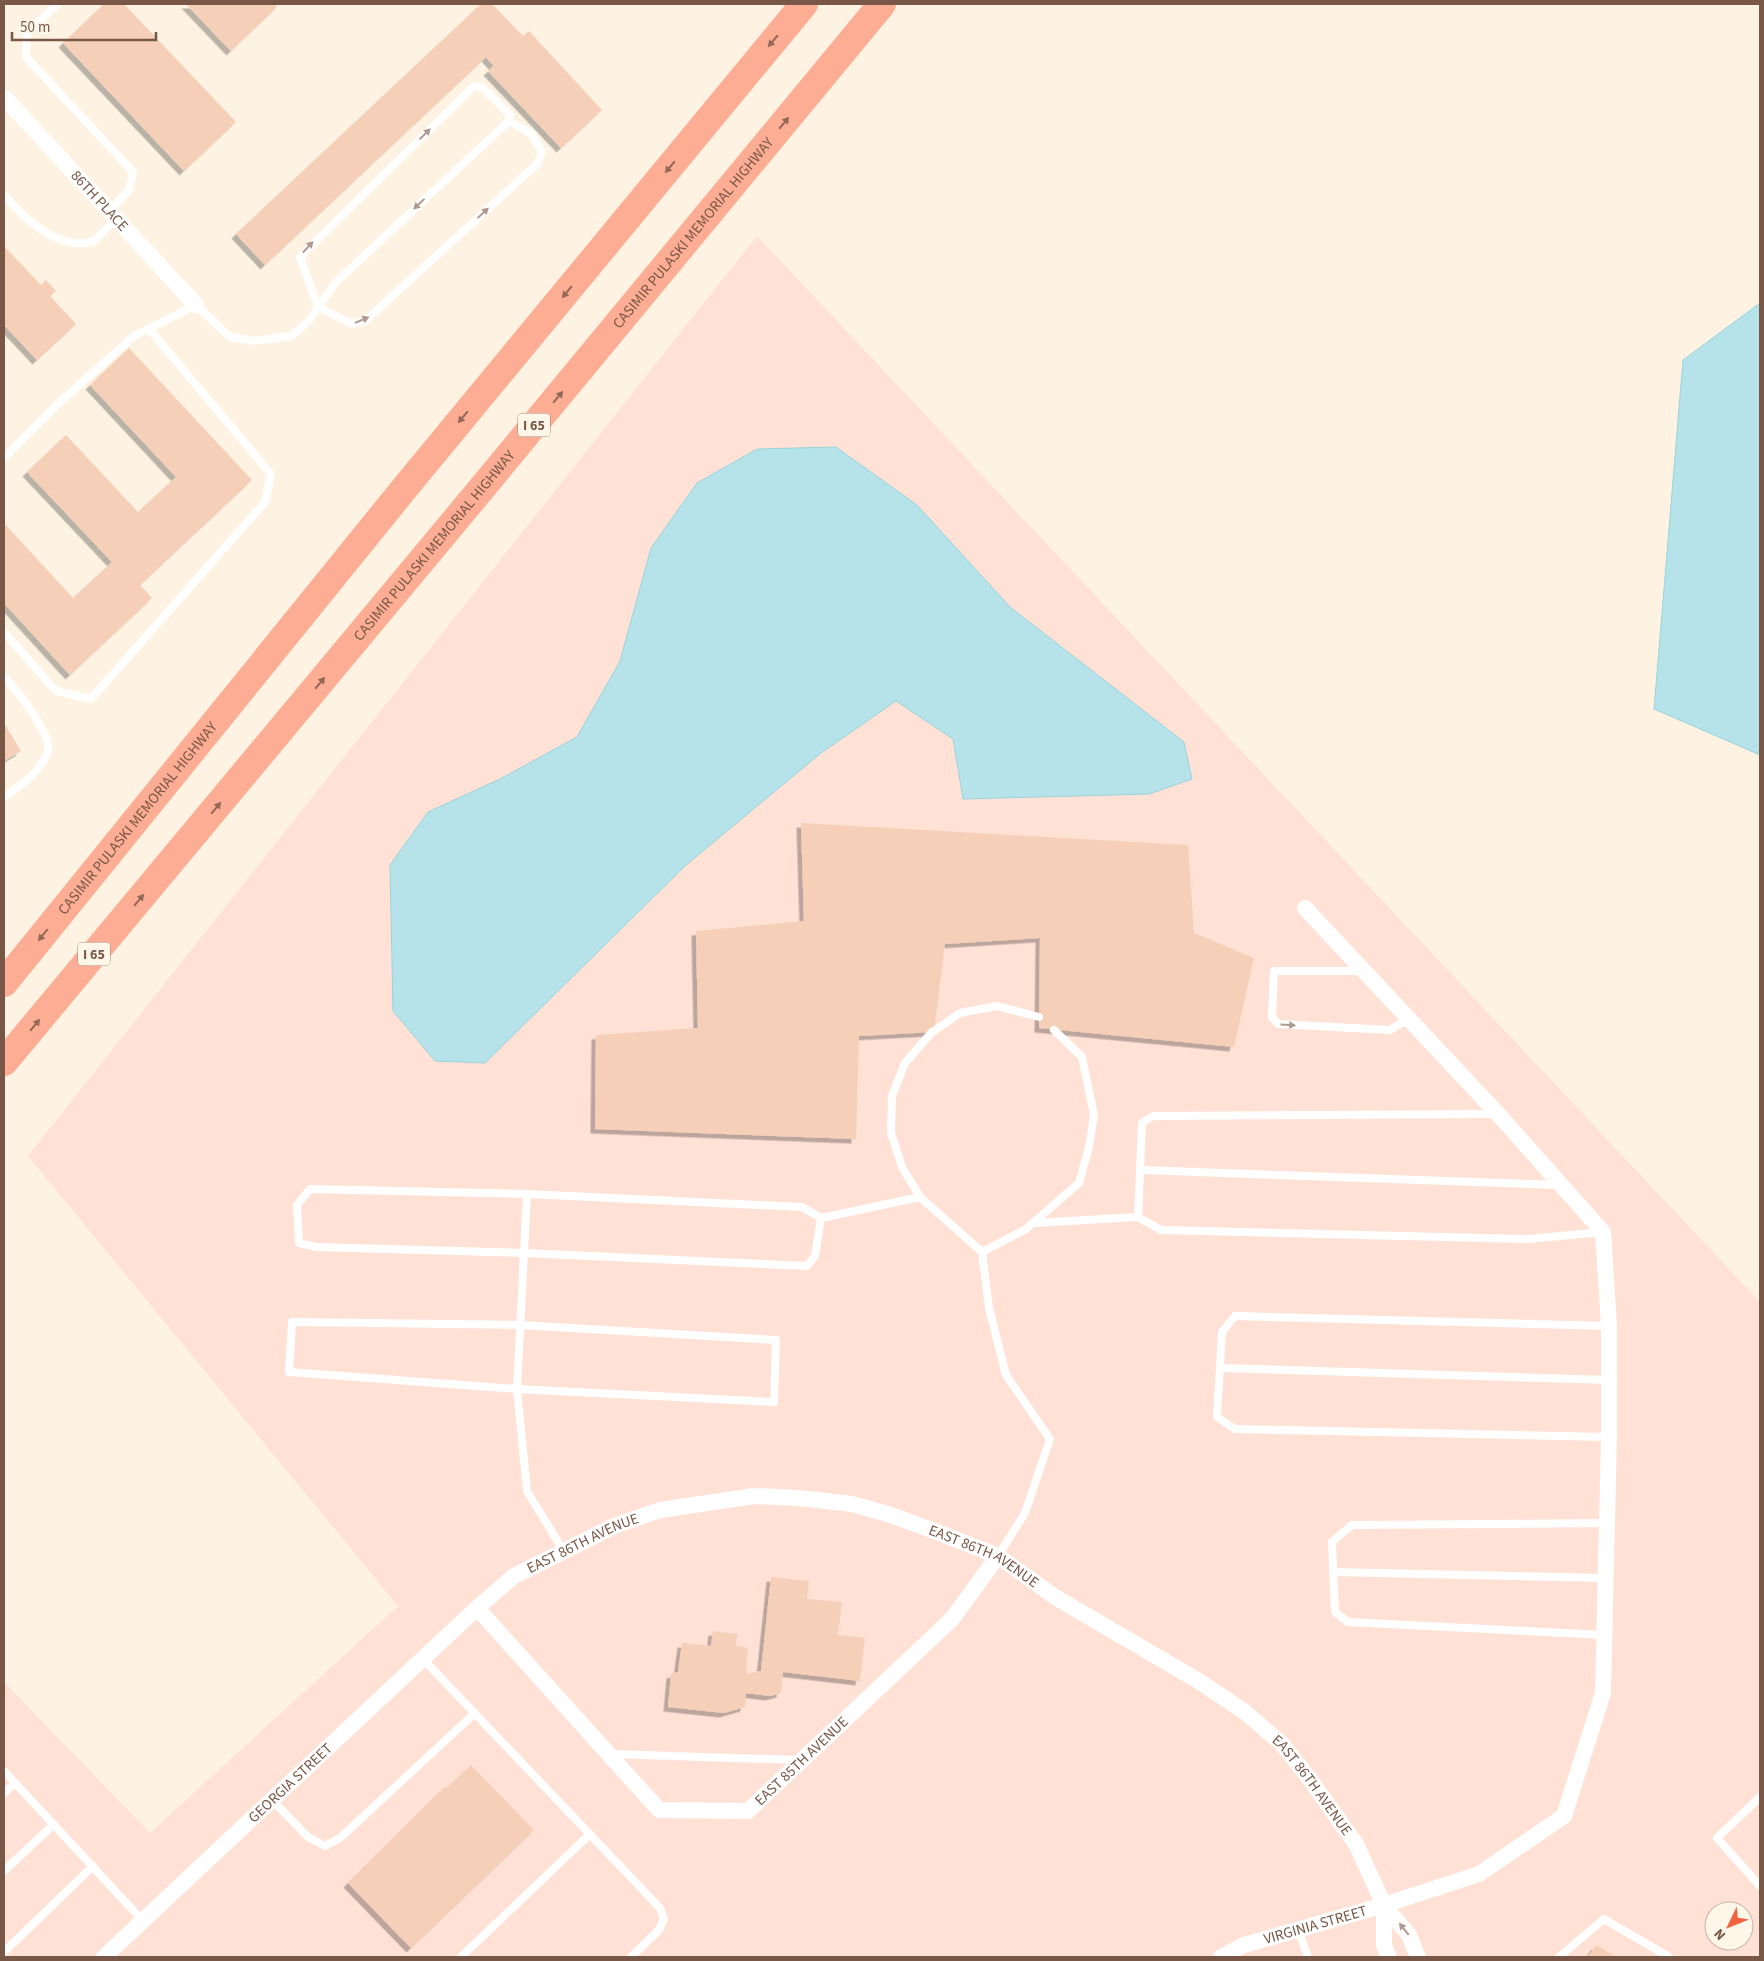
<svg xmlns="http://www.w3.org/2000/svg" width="1764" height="1961" font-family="'Source Sans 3',sans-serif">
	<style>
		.commercial { fill: #ffe1d5; fill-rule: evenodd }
		.water { fill: #b5e3e9; stroke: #9bd3dc }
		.building { fill: #f6cfb8; filter: url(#shadow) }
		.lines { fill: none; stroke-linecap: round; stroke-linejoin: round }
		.lane { stroke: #fff; stroke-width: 8 }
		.street { stroke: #fff; stroke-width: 16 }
		.highway { stroke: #fdad94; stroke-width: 28 }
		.oneway { fill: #936856 }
		.oneway2 { fill: #ae9a90 }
		.labels { text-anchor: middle; stroke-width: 4.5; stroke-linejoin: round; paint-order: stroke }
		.shield { fill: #fff6ea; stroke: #a08777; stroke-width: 1 }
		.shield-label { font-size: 14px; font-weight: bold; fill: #785746 }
		.street-label { font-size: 15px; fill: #785746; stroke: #fff6ea }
	</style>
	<defs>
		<filter id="shadow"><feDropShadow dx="-4.5" dy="4.5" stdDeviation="0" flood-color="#0004"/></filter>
	</defs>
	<rect width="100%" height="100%" fill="#fef3e2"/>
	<path class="commercial" d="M757,236l1003,1066v655h-1756v-275l146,151 248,-227 -370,-450zM1714,1911h30v30h-30z"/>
	<g class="water">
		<path d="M1760,303v452l-106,-46 29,-349z"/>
		<path d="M836,447l81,58 93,102 174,135 8,37 -43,15 -186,5 -10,-60 -57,-38 -75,52 -136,113 -200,197 -50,-2 -42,-50 -3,-146 38,-53 72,-33 77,-42 43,-76 31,-113 46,-65 60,-34z"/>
	</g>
	<g class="building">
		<path d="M104,4h20l112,118 -52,49 -121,-128z"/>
		<path d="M186,4h88l3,3 -46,44z"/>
		<path d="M481,4h11l31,32 6,-5 73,79 -41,38 -73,-77 6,-5 -8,-9 -221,208 -29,-31z"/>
		<path d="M4,246l37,39 5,-5 10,11 -6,5 26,28 -39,36 -33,-35z"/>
		<path d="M129,348l123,132 -112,105 12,13 -82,77 -66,-72v-80l69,75 39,-36 -85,-90 39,-37 72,77 38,-35 -86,-92z"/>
		<path d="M4,723l17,28 -17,10z"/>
		<path d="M801,823l387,22 6,88 60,25 -20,89 -195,-19 1,-90 -95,6 -11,88 -75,4 -3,103 -261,-10 1,-94 102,-7 -2,-97 108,-10z"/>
		<path d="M771,1577l38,4 -2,18 35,3 -4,33 27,3 -5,43 -77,-9 -2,21 -11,3 -24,-3 -1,14 -21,6 -56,-6 3,-33 7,-2 4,-29 29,3 2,-15 24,3 -1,12 12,2 -2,19 1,7 14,-3z"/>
		<path d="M471,1765l63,65 -123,118 -63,-65 97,-96 2,1z"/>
		<path d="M1596,1945l20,12h-28z"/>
	</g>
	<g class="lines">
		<g class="lane">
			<path d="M58,4l-31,29 -1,24 107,115 -4,18 -20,21"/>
			<path d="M4,195c18,20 37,40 65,47 7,2 17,1 24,0l23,-23"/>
			<path d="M4,458l56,-56 74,-66 62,-31 34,32 25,4 36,-5 17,-14 27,-39 174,-162 1,-6 -27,-27 -9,-2 -174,171 18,50 34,17 13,-3 172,-157 5,-12 -10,-18 -23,-13"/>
			<path d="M4,632l52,59 35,8 174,-197 6,-28 -122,-145"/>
			<path d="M4,677c13,14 25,28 34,45 3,7 9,14 10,21 3,22 -29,44 -44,54"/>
			<path d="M1362,971h-88l-2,46 6,7 112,6 18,-11"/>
			<path d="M934,1031l26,-18 37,-7 42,11"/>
			<path d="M932,1032l-27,31 -13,33 -1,37 11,34 18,30 62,55 44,-23 53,-46 10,-36 5,-32 -12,-58 -28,-27"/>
			<path d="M1496,1114l-343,2 -11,7 -4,94 23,13 367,9 75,-7"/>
			<path d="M1141,1170l418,15"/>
			<path d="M527,1194l275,13 19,11 -6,38 -8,10 -283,-13 -208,-6 -17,-4 -2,-38 13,-16 217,5 -10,195 10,102 36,59"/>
			<path d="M821,1218l99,-21"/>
			<path d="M1033,1223l105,-6"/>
			<path d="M982,1252l7,56 17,67 44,64 -25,74 -27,43"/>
			<path d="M292,1322l228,3 256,15 -2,62 -257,-13 -228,-17z"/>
			<path d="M1609,1326l-374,-10 -13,16 -5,85 18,12 374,8"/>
			<path d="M1220,1368l389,12"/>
			<path d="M1333,1572l273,6"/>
			<path d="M1605,1635l-257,-13 -13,-10 -3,-70 20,-17 255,-2"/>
			<path d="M423,1659l237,249 4,11 -5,11 -28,27"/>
			<path d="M611,1754l188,6"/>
			<path d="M4,1771l139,150"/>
			<path d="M4,1793l11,-10"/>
			<path d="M1760,1797l-43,41 43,48"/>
			<path d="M272,1800l36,37 17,9 15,-8 135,-125"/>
			<path d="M4,1871l50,-47"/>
			<path d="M1298,1929l10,28"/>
			<path d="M4,1952l89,-86"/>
			<path d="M461,1957l129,-123"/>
			<path d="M1559,1957l45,-38 65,38"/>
		</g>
		<g class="street">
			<path id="s1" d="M4,97l192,208"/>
			<path id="s2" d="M477,1608l182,202 89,1 204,-192 46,-63"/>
			<path d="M1384,1905v41l5,11"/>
			<path id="s3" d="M104,1957l373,-349 37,-32 100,-50 46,-16 94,-14 45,2 53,6 39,11 46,17 61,24 57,41 142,83 48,32 37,32 27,34 47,66 28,61 25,30 9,22"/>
			<path id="s4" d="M1221,1957l23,-12 140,-40 95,-31 85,-58 39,-123 6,-256v-111l-6,-94 -105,-118 -193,-206"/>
		</g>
		<g class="highway">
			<path id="s5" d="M4,983l399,-493 401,-486"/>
			<path id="s6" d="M4,1062l483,-580 395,-478"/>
		</g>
	</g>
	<defs><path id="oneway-solid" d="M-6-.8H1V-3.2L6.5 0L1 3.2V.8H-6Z" transform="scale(1.25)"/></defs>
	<g class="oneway">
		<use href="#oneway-solid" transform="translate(773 41) rotate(130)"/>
		<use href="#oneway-solid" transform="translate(784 123) rotate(-50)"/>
		<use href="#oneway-solid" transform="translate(670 167) rotate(130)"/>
		<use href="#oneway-solid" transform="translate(567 292) rotate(130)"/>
		<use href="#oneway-solid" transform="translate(558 397) rotate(-50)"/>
		<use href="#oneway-solid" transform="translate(463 417) rotate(130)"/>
		<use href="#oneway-solid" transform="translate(320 683) rotate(-50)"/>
		<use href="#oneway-solid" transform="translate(216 808) rotate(-50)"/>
		<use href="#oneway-solid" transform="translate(139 900) rotate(-50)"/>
		<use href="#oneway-solid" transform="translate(43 935) rotate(129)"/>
		<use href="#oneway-solid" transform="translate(35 1025) rotate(-50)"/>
	</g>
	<g class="oneway2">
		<use href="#oneway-solid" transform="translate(425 134) rotate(-44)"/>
		<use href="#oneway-solid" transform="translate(419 204) rotate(137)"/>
		<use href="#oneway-solid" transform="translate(483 213) rotate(-43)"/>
		<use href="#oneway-solid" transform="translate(308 247) rotate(-47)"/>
		<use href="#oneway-solid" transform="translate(362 320) rotate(-23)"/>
		<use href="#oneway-solid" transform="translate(1288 1025) rotate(3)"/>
		<use href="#oneway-solid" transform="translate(1404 1929) rotate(-129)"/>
	</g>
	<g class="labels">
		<g class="shield">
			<rect x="518" y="413.5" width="32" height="23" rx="4"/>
			<rect x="78" y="942.5" width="32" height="23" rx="4"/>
		</g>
		<g class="shield-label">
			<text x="534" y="430">I 65</text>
			<text x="94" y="959">I 65</text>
		</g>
		<g class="street-label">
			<text dy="5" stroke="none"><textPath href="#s1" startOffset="141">86TH PLACE</textPath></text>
			<text dy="5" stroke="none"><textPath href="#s6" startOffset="1078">CASIMIR PULASKI MEMORIAL HIGHWAY</textPath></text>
			<text dy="5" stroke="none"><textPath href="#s6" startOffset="672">CASIMIR PULASKI MEMORIAL HIGHWAY</textPath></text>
			<text dy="5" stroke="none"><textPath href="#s5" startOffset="212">CASIMIR PULASKI MEMORIAL HIGHWAY</textPath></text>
			<text dy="5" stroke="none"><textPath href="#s3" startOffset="636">EAST 86TH AVENUE</textPath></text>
			<text dy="5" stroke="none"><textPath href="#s3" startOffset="1056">EAST 86TH AVENUE</textPath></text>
			<text dy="5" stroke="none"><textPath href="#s2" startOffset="434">EAST 85TH AVENUE</textPath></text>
			<text dy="5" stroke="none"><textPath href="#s3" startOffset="255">GEORGIA STREET</textPath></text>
			<text dy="5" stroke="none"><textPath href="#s3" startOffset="1461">EAST 86TH AVENUE</textPath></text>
			<text dy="5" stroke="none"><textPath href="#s4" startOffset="100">VIRGINIA STREET</textPath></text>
		</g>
	</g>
	<rect width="1764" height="1961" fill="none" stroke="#785746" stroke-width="10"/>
	<g transform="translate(1729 1926) rotate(227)"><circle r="24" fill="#fff6ea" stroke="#c9b6a8"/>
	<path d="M0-4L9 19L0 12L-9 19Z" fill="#f2623e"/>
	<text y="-8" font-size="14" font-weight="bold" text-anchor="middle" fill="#785746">N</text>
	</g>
	<path d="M12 32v8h144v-8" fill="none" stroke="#785746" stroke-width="2.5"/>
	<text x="20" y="32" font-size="15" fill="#785746" stroke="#fff6ea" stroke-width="4" paint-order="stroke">50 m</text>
</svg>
